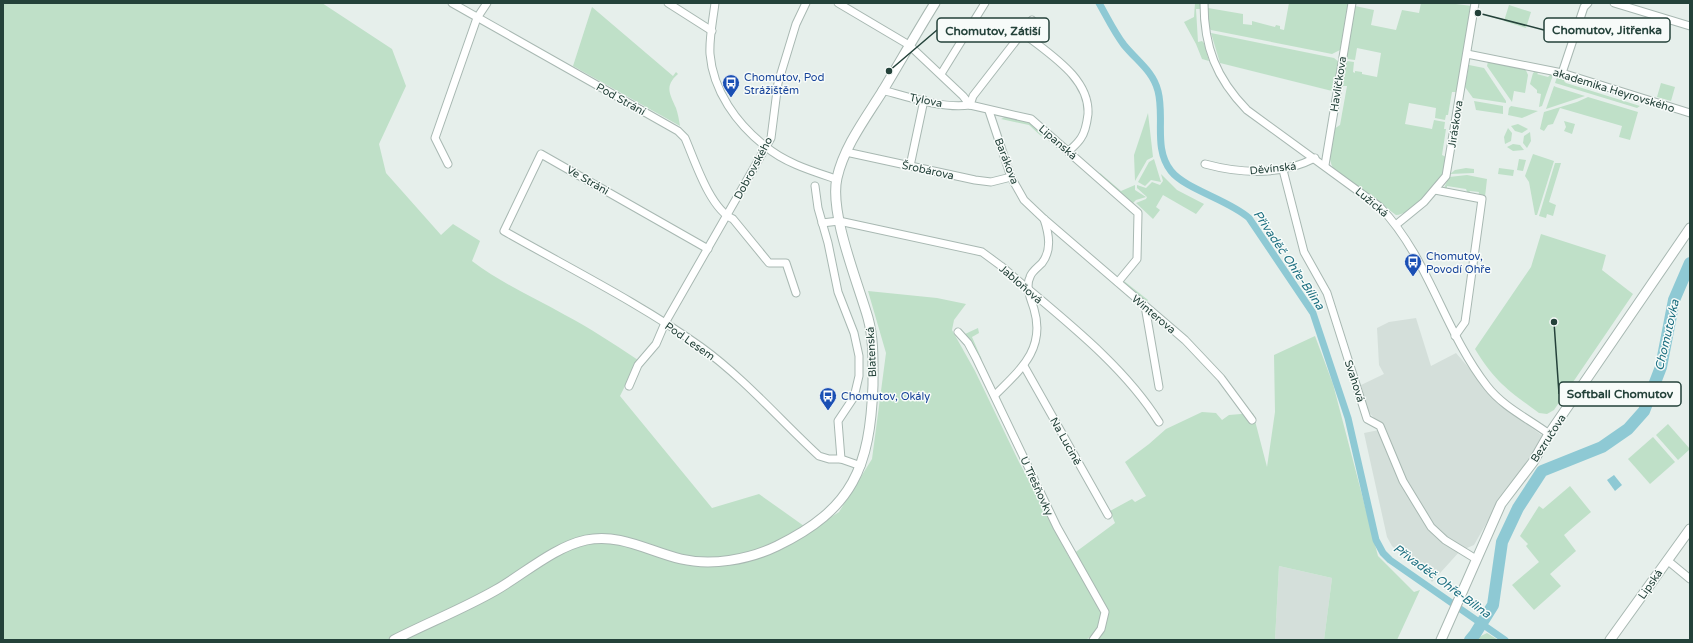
<svg xmlns="http://www.w3.org/2000/svg" width="1693" height="643" font-family="'Varela Round',sans-serif">
	<style>
		.built { fill: #d4dfda }
		.green { fill: #bfe0c8 }
		.water { fill: #8ec9d4 }
		.lines { fill: none; stroke-linecap: round; stroke-linejoin: round }
		.canal { stroke: #8ec9d4; stroke-width: 7 }
		.river { stroke: #8ec9d4; stroke-width: 12 }
		.minor-casing { stroke: #a8b8b2; stroke-width: 9 }
		.tertiary-casing { stroke: #a8b8b2; stroke-width: 11 }
		.minor { stroke: #fff; stroke-width: 7 }
		.tertiary { stroke: #fff; stroke-width: 9 }
		.labels { text-anchor: middle; stroke-width: 3; stroke-linejoin: round; paint-order: stroke }
		.transit-label { font-size: 11px; fill: #164399; stroke: #f7fbf9; text-anchor: start }
		.street-label { font-size: 11px; fill: #24423a; stroke: #f7fbf9 }
		.water-label { font-size: 12px; font-style: italic; fill: #1c6f80; stroke: #f7fbf9 }
		.leader { fill: none; stroke: #24423a; stroke-width: 1.5 }
		.callout-dot { fill: #24423a; stroke: #f7fbf9; stroke-width: 1.5 }
		.callout { fill: #f7fbf9; stroke: #24423a; stroke-width: 1.5 }
		.callout-label { font-size: 12px; text-anchor: middle; font-weight: bold; fill: #24423a }
	</style>
	<rect width="100%" height="100%" fill="#e6efeb"/>
	<g class="built">
		<path d="M1416,318l15,48 25,-13 45,52 43,32 -45,64 -25,44 -14,6 -28,31 -8,-12 -19,-12 -13,-12 -5,-9 -23,-104 15,-3 -4,-11 -8,-9 -6,-25 23,-11 -5,-9 -2,-37 12,-6z"/>
		<path d="M1279,566l53,12 -8,62h-49z"/>
	</g>
	<g class="green">
		<path d="M3,3h319l70,46 14,37 -27,58 7,29 55,62 12,-11 27,17 -8,20c29,22 61,36 93,54 25,13 49,29 73,45l-18,36 92,112 47,-14 45,32 -31,18 -28,10 -31,5 -32,-3 -69,-22 -29,3 -91,51 -107,52h-383z"/>
		<path d="M1195,3h5v6h-4l2,33 4,-1 2,2 5,18 -7,-2 -6,-15 -12,-22 10,-5z"/>
		<path d="M1289,3h63l-10,46 -10,5 -121,-24 -3,-3v-19l35,6v10l9,1v-4l23,6 1,-2 4,1v3l4,1z"/>
		<path d="M1421,3h27l24,3 -15,86h-5l-4,23h-2l-1,5 -10,-2 1,-10 -27,-5 -4,21 27,5 2,-9 11,2 -1,7h2l-4,26 4,2c-1,6 -1,14 -4,19 -7,12 -32,39 -46,39l-62,-46c-8,-11 -2,-27 0,-40l6,-4 7,-39h-5l5,-25 7,1 -1,10 2,1v-2l7,1v2l15,3 4,-24 -24,-5 -2,12 -8,-1 -1,-5 9,-48 19,4 -3,15 25,5 6,-20 17,3z"/>
		<path d="M1509,5l22,7 -5,16 -22,-7z"/>
		<path d="M592,7l81,69 3,-4 2,2c-14,12 -8,20 -2,34 2,6 3,12 4,18l-107,-60z"/>
		<path d="M1211,33l123,25 5,4 -7,29 -112,-28z"/>
		<path d="M1488,61l37,7 3,7 -3,18 -11,-2 -2,11 -25,-36z"/>
		<path d="M1469,65l15,3 22,33v2l-33,-5 -8,-11z"/>
		<path d="M1537,70l3,1 -3,3 11,3 4,-4 1,2 -11,31 -3,1 2,-13 -4,-1v-3l-7,-6 3,-11z"/>
		<path d="M1560,75l8,3 -4,3 2,2 74,23 -3,2 -82,-25 2,-6z"/>
		<path d="M1661,83l14,4 -4,14 -14,-4z"/>
		<path d="M1554,86l2,1 29,9 -39,13z"/>
		<path d="M1588,97l50,15 -8,28 -11,-3 3,-11 -62,-18 -7,16 -5,1 -4,6 -4,-2 4,-17 33,-10z"/>
		<path d="M1474,101l29,5v8l-27,-4z"/>
		<path d="M1511,106l27,5 -16,7 -14,-3 1,-7z"/>
		<path d="M1148,113l5,44 -6,3 -12,21 -1,-26z"/>
		<path d="M1005,117l16,3 15,6v3l8,4 -3,3 -12,-11 -28,-6z"/>
		<path d="M1564,121l11,3 -3,10 -8,-3 2,-4z"/>
		<path d="M1518,124l10,5 -6,4 -7,-2 -4,-5z"/>
		<path d="M1508,128l4,5 -1,8 -6,3 -1,-7z"/>
		<path d="M1530,132l1,9 -4,7 -4,-5 1,-7z"/>
		<path d="M1513,144l7,1 4,5 -11,1 -6,-4z"/>
		<path d="M1533,154l21,7 -17,54h-2l-6,-33 -4,-6z"/>
		<path d="M1154,159l7,23 -10,-2 -6,6 -7,-4 11,-20z"/>
		<path d="M1519,159l7,1 -3,11 -6,-1z"/>
		<path d="M1555,163h6l-12,39 7,3 -3,11 -6,-2 -1,4 -7,-2z"/>
		<path d="M1466,168l8,1v4l-24,1 5,-4z"/>
		<path d="M1499,168l15,2 -1,6 -15,-2z"/>
		<path d="M1100,173l21,18 14,-6v5l11,7 -10,3 -4,4 -34,-29z"/>
		<path d="M1161,174l16,16 27,14 -8,10 -33,-19 -7,12 4,3 -7,9 -17,-16 10,-4 1,-2 -10,-9v-3l9,3 6,-6 8,3 3,-4z"/>
		<path d="M1467,175l20,4 -2,18 -7,-1 1,-4 -9,-1 -2,3 -2,-5 -19,-3v4l-3,-2 5,-11z"/>
		<path d="M1541,234l65,21 -4,15 31,24 -79,116 -7,4 -8,-1c-30,-22 -44,-31 -64,-64l56,-82z"/>
		<path d="M1124,281l24,19 -2,3 -21,-19z"/>
		<path d="M868,291l69,7 29,6 -12,16 -2,10 23,41 44,91 50,95 46,-34 -5,-12 22,-12 3,3 11,-6 -21,-34 24,-18 17,-15 36,-17 14,1 6,7 7,-5 24,-2 14,54 8,-55 -1,-57 41,-19 18,48 45,172 36,36 6,-2 -23,50h-73l8,-62 -53,-12 -4,74h-177l-6,-5 -6,5h-685l155,-84 29,-12 28,-3 68,21 65,-2 68,-32 25,-16 33,-53 14,-106z"/>
		<path d="M978,328l1,5 -7,4 10,23 -8,-8 -9,-18z"/>
		<path d="M1668,424l22,25 -12,11 -22,-25z"/>
		<path d="M1653,437l22,25 -25,22 -22,-25z"/>
		<path d="M1570,486l21,26 -27,23 12,16 -26,23 11,12 -27,24 -22,-25 27,-23 -13,-16 2,-2 -8,-8 19,-30 4,3z"/>
		<path d="M1487,633l11,7h-25z"/>
	</g>
	<path class="water" d="M1614,475l8,10 -7,6 -8,-11z"/>
	<g class="lines">
		<path class="canal" d="M1099,3c8,14 15,29 25,42 13,16 29,26 34,46 7,27 -5,57 13,80 14,18 58,29 78,47l64,95 35,105 28,122 7,13 7,7 115,80"/>
		<path class="river" d="M1470,640l5,-6 18,-29 9,-63 16,-34 24,-37 60,-24 26,-18 16,-18 17,-44 13,-67 16,-37"/>
		<g class="minor-casing">
			<g id="minor">
				<path d="M452,3l226,128 7,7c10,23 25,71 48,81l36,44h17l10,30"/>
				<path d="M668,3l44,28"/>
				<path d="M715,3c-2,17 -6,35 -5,51 3,37 27,70 55,92 20,17 47,25 71,33"/>
				<path d="M838,3l71,42 54,51 7,9 61,14 107,94 -1,46 -19,23"/>
				<path d="M1204,3c0,44 12,75 43,107l133,97c49,51 64,124 107,179 16,21 42,33 62,48"/>
				<path d="M1614,3l76,23"/>
				<path d="M1022,32c25,21 68,45 66,82 -1,8 -2,17 -7,24 -3,5 -8,9 -12,13"/>
				<path d="M1467,54l95,19 128,40"/>
				<path d="M1562,73l22,-66 4,-4"/>
				<path d="M941,74l44,-71"/>
				<path d="M882,90c26,7 61,19 88,15"/>
				<path d="M970,105l3,-9 59,-76"/>
				<path d="M989,111l22,66 13,23 20,19 141,121 36,38 31,42"/>
				<path d="M846,152l129,28 16,2 20,-5"/>
				<path d="M448,164l-13,-26 42,-120 10,-15"/>
				<path d="M1205,164c37,10 75,12 110,-6"/>
				<path d="M1325,165l27,-162"/>
				<path d="M910,166l14,-66"/>
				<path d="M1283,170l21,82 23,41 40,126 13,7 23,55 28,46 14,13 31,19"/>
				<path d="M815,186l3,22 10,35 10,49 16,41 5,23v20l-5,21 -16,24 3,38"/>
				<path d="M1435,190l47,9 -17,123 -10,14"/>
				<path d="M822,223l17,-2 143,31 19,14c54,47 120,95 158,156"/>
				<path d="M1397,224l27,-22 22,-26 29,-173"/>
				<path d="M708,249l-167,-95 -37,77c65,37 137,73 197,116 44,32 79,73 118,109l10,3h12l20,7"/>
				<path d="M1145,306l14,81"/>
				<path d="M958,332l10,11 8,15 81,169 48,85 -4,17 -8,11"/>
				<path d="M1024,366l84,149"/>
				<path d="M629,386l9,-21 18,-21 9,-21 106,-185 7,-55 18,-59 10,-21"/>
				<path d="M995,395c25,-25 51,-46 39,-86 -3,-10 -9,-22 -4,-32 1,-5 8,-10 12,-14 10,-13 7,-29 2,-44"/>
				<path d="M1667,560l23,19"/>
			</g>
		</g>
		<g class="tertiary-casing">
			<g id="tertiary">
				<path d="M394,640c33,-17 69,-31 102,-50 28,-16 58,-43 90,-50 34,-7 62,11 95,19 30,7 67,1 96,-13 76,-37 93,-79 96,-161 0,-22 1,-45 -5,-67 -10,-35 -39,-105 -31,-140 7,-31 28,-59 45,-86 18,-30 35,-60 53,-89"/>
				<path d="M1441,640l60,-136 32,-42 16,-28 141,-206"/>
				<path d="M1610,640l80,-111"/>
			</g>
		</g>
		<use href="#minor" class="minor"/>
		<use href="#tertiary" class="tertiary"/>
	</g>
	<defs>
		<g id="bus-pin" transform="scale(0.9)"><path d="M0 17L-7.5 6A9.5 9.5 0 1 1 7.5 6Z" fill="#1a4fb4" stroke="#f7fbf9"/><path d="M-5-6H5V4H4V6H2V4H-2V6H-4V4H-5ZM-3.5-4V0h7V-4ZM-3.5 1.2v1.5H-2V1.2ZM2 1.2v1.5H3.5V1.2Z" fill="#fff"/></g>
	</defs>
	<g fill-rule="evenodd">
		<use href="#bus-pin" x="731" y="83"/>
		<use href="#bus-pin" x="1413" y="262"/>
		<use href="#bus-pin" x="828" y="396"/>
	</g>
	<g class="labels">
		<g class="transit-label">
			<text x="744" y="81">Chomutov, Pod<tspan x="744" dy="13">Strážištěm</tspan></text>
			<text x="1426" y="260">Chomutov,<tspan x="1426" dy="13">Povodí Ohře</tspan></text>
			<text x="841" y="400">Chomutov, Okály</text>
		</g>
		<g class="street-label">
			<text transform="translate(1338 84) rotate(-81)" y="4">Havlíčkova</text>
			<text transform="translate(1614 90) rotate(17)" y="4">akademika Heyrovského</text>
			<text transform="translate(621 99) rotate(29)" y="4">Pod Strání</text>
			<text transform="translate(926 100) rotate(11)" y="4">Tylova</text>
			<text transform="translate(1455 124) rotate(-81)" y="4">Jiráskova</text>
			<text transform="translate(1058 142) rotate(41)" y="4">Lipanská</text>
			<text transform="translate(1007 161) rotate(69)" y="4">Barákova</text>
			<text transform="translate(753 168) rotate(-62)" y="4">Dobrovského</text>
			<text transform="translate(1273 168) rotate(-6)" y="4">Děvínská</text>
			<text transform="translate(928 170) rotate(12)" y="4">Šrobárova</text>
			<text transform="translate(588 180) rotate(30)" y="4">Ve Stráni</text>
			<text transform="translate(1372 202) rotate(40)" y="4">Lužická</text>
			<text transform="translate(1021 284) rotate(41)" y="4">Jabloňová</text>
			<text transform="translate(1154 314) rotate(40)" y="4">Winterova</text>
			<text transform="translate(690 341) rotate(35)" y="4">Pod Lesem</text>
			<text transform="translate(871 352) rotate(-93)" y="4">Blatenská</text>
			<text transform="translate(1355 381) rotate(72)" y="4">Svahová</text>
			<text transform="translate(1548 438) rotate(-57)" y="4">Bezručova</text>
			<text transform="translate(1066 441) rotate(61)" y="4">Na Lucině</text>
			<text transform="translate(1037 486) rotate(65)" y="4">U Třešňovky</text>
			<text transform="translate(1650 584) rotate(-55)" y="4">Lipská</text>
		</g>
		<g class="water-label">
			<text transform="translate(1289 260) rotate(56)" y="4">Přivaděč Ohře-Bílina</text>
			<text transform="translate(1667 335) rotate(-77)" y="4">Chomutovka</text>
			<text transform="translate(1442 581) rotate(36)" y="4">Přivaděč Ohře-Bílina</text>
		</g>
	</g>
	<path class="leader" d="M1478 13L1544 30M889 71L937 30M1554 322L1559 394"/>
	<g class="callout-dot">
		<circle cx="1478" cy="13" r="4"/>
		<circle cx="889" cy="71" r="4"/>
		<circle cx="1554" cy="322" r="4"/>
	</g>
	<g class="callout">
		<rect x="1544" y="18" width="126" height="24" rx="4"/>
		<rect x="937" y="18" width="112" height="24" rx="4"/>
		<rect x="1559" y="382" width="122" height="24" rx="4"/>
	</g>
	<g class="callout-label">
		<text x="1607" y="34">Chomutov, Jitřenka</text>
		<text x="993" y="35">Chomutov, Zátiší</text>
		<text x="1620" y="398">Softball Chomutov</text>
	</g>
	<rect width="1693" height="643" fill="none" stroke="#24423a" stroke-width="8"/>
</svg>
